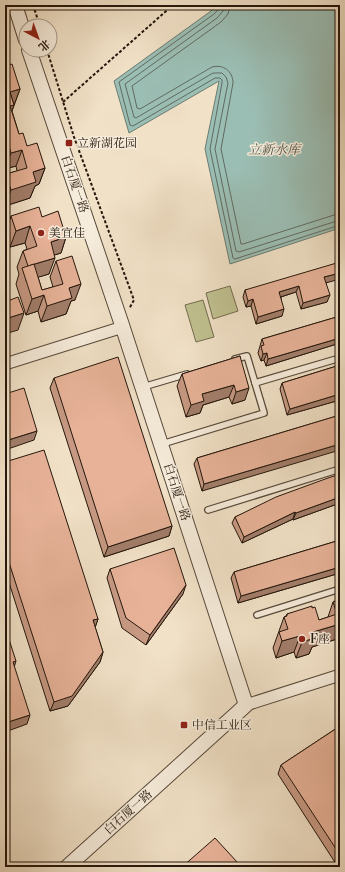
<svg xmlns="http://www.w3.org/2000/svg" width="345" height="872" font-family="'Libre Bodoni','Noto Serif SC',serif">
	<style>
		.garden { fill: #c1c191; stroke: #726c4e }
		.water { fill: #9bbeb4; stroke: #6b7b70 }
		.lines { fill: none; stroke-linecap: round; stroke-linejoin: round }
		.shore { stroke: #606a60; stroke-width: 1 }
		.service-casing { stroke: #57493a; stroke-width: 8 }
		.minor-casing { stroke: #57493a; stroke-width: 13 }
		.tertiary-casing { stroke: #57493a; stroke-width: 16 }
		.path { stroke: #24160b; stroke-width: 2; stroke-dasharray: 3 2; stroke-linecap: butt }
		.service { stroke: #f6ecdb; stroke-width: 5.5 }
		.minor { stroke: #f6ecdb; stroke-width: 11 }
		.tertiary { stroke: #f6ecdb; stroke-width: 14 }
		.wall { fill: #c79983; stroke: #24160b }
		.shaded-wall { fill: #a27d6a; stroke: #24160b }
		.building { fill: #e7b298; stroke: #24160b }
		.poi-dot { fill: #8f2418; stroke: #f6ecdb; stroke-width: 1.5 }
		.labels { text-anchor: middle; stroke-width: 3; stroke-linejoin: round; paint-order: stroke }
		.poi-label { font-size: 12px; fill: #24160b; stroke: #f6ecdb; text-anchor: start }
		.street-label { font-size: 12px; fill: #24160b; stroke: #f6ecdb }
		.water-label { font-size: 13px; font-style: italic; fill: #4e5146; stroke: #f6ecdb }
	</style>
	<rect width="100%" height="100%" fill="#f1e1c7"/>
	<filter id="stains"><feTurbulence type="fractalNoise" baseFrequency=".005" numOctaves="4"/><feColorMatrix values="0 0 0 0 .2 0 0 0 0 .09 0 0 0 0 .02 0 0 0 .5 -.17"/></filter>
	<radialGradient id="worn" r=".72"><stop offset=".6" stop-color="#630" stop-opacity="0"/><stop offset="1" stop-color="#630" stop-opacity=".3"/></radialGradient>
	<g class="garden">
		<path d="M230,286l8,25 -25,8 -7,-26z"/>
		<path d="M203,300l11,37 -18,5 -11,-37z"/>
	</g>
	<path class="water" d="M217,5h123v223l-110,36 -25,-115 14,-68 -90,52 -15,-52 97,-70z"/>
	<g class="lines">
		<g class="shore">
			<path d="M219,5v4l-5,5 -95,68 11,43 3,1 82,-48h5l2,2v3l-12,66 23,109 2,1 105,-34"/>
			<path d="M224,5l-1,6 -6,7 -92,66 9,33 2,1 77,-45h9l4,4 2,6 -13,66 21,102 3,1 101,-32"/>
			<path d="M230,5l-2,9 -7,8 -89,64 5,22 3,1 72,-42c11,-3 21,4 21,16l-12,66 20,95h2l91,-29 6,-1"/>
		</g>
		<g class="service-casing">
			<g id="service">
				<path d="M255,383l85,-25"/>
				<path d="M143,387l44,-13"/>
				<path d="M162,444l102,-31 -17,-57 -12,3"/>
				<path d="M208,510l132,-41"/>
				<path d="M257,615l83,-26"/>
			</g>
		</g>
		<g class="minor-casing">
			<g id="minor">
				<path d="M5,364l118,-37"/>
				<path d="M246,705l94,-30"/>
			</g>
		</g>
		<g class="tertiary-casing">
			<g id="tertiary">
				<path d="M15,5l11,35"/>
				<path d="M29,50l92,272 125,383 -179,162"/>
			</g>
		</g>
		<g class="path">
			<path d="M33,5l7,21"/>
			<path d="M47,50l27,87 60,163 -5,9"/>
			<path d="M63,102l110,-97"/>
		</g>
		<use href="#service" class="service"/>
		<use href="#minor" class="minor"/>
		<use href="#tertiary" class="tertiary"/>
	</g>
	<g class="wall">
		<path d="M5,66l15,23 -8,22 7,23 8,12 18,22 -6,16 -4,2 -5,12 -25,8v-29l1,-3 11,-3 -1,-5 -11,3z"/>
		<path d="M11,216l31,1 24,20 -5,16 -7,2 -5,19 -11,3 4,13 11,-3 -3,-10 6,-16 19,39 -4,1 -5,13 -25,8 -3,-11 -12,4 -10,-31 3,-10 -2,-7 6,-16 4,-2 -2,-6 -15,4 -4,-15z"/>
		<path d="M326,283l1,19 -26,7 -5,-17 -15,5 1,19 -26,8 -5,-18 -5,1 -3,-10 2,-7z"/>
		<path d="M340,316v27l-74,23 -2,-6 -3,1 -3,-8 4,-14z"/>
		<path d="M240,356l5,44 -13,4 -3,-7 -26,8 -3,8 -14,4 -9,-31 5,-12z"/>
		<path d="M340,365v35l-53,15 -7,-26 2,-6z"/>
		<path d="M54,378l118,148 -3,10 -65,21 -54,-169z"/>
		<path d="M340,415l-138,76 -8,-27 3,-6z"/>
		<path d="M5,462l93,157 -3,8 8,25 -3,10 -32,44 -18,5 -45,-141z"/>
		<path d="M340,474v29l-47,17v-1l-51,24 -10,-20 3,-6z"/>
		<path d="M340,540v33l-102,30 -7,-25 3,-6z"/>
		<path d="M110,569l73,25 -37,51 -24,-17 -15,-50z"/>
		<path d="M340,598v40l-28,9 -3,7 -13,4 -2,-6 -18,6 -3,-10 11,-31 2,-1 1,-2 25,-6 7,12 9,-3 5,-15 2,-1 1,-2z"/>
		<path d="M340,726v141h-2l-60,-93 3,-9z"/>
	</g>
	<g class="shaded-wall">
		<path d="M20,89l-6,16 -4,-13z"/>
		<path d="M14,105l-6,16 2,-15z"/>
		<path d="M8,143l-3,7v-6z"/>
		<path d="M22,150l-6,16 -11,3 6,-16z"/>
		<path d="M45,168l-6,16 -4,2 -5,12 -25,8 6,-16 22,-18z"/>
		<path d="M30,226l-5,17 -15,4 6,-16z"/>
		<path d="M66,237l-5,16 -16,5 6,-16z"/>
		<path d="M55,258l-6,16 -23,7 2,-15z"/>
		<path d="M340,273v6l-18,5 2,-7z"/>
		<path d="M81,284l-6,16 -4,1 -5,13 -25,8 6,-16 22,-18z"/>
		<path d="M299,286l-3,6 -19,6 2,-6z"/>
		<path d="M44,295l-6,16 -12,4 6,-16z"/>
		<path d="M330,295l-3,7 -26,7 2,-6z"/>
		<path d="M253,299l-2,7 -5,1 2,-6z"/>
		<path d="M284,309l-2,7 -26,8 2,-7z"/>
		<path d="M24,313l-6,17 -13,4v-15z"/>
		<path d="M340,338v5l-74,23 2,-7z"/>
		<path d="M267,353l-3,7 -3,1 2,-7z"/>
		<path d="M234,385l-5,12 -26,8 -3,8 -14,4 5,-12 11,-11z"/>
		<path d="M249,388l-4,12 -13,4 4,-12z"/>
		<path d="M340,394v6l-53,15 3,-6z"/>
		<path d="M37,431l-3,9 -29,10v-9z"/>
		<path d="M340,444v6l-138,41 2,-7z"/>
		<path d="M340,497v6l-47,17 3,-7z"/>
		<path d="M295,512l-2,7 -51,24 2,-6z"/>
		<path d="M172,526l-3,10 -65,21 4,-10z"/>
		<path d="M340,567v6l-102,30 3,-7z"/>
		<path d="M186,585l-3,9 -37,51 4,-10z"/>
		<path d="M98,619l-3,9 -2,-8z"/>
		<path d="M340,624v14l-28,9 -3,7 -13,4 6,-16 11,-10z"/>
		<path d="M300,636l-6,16 -18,6 6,-17z"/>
		<path d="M103,652l-3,10 -32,44 -18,5 4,-9z"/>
		<path d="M16,661l-3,10v-9z"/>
		<path d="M30,715l-3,9 -22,8v-9z"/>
	</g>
	<g class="building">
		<path d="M12,64l8,25 -10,3 4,13 -4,1 9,28 4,-1 4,13 10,-3 8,25 -12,4 3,10 -25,8 -5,-16 21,-6 -5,-18 -11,3 -3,-10 -3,1v-78z"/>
		<path d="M39,207l3,10 16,-6 8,26 -15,5 4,16 -27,8 -5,-15 14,-5 -7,-20 -14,5 -5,-15z"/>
		<path d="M72,256l9,28 -12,4 3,10 -25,8 -3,-11 -12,4 -10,-31 12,-4 8,26 21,-6 -7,-23z"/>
		<path d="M340,262v11l-16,4 6,18 -27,8 -4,-17 -20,6 5,17 -26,8 -5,-18 -5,2 -3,-11z"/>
		<path d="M18,297l6,16 -19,6v-17z"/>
		<path d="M340,316v22l-72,21 -1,-6 -4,1 -2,-8 3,-1 -2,-6z"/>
		<path d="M240,356l9,32 -13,4 -2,-7 -32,9 2,7 -13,4 -9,-31z"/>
		<path d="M118,357l54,169 -64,21 -54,-169z"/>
		<path d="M340,365v29l-50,15 -8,-26z"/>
		<path d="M24,388l13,43 -32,10v-47z"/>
		<path d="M340,415v29l-136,40 -7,-26z"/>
		<path d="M44,450l54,169 -5,1 10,32 -31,44 -18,6 -49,-152v-88z"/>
		<path d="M340,474v23l-44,16 -1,-1 -51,25 -9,-20 41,-20 52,-19z"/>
		<path d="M340,540v27l-99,29 -7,-24z"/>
		<path d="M174,548l12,37 -36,50 -24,-17 -16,-49z"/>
		<path d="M340,598v26l-27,8 2,6 -13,4 -2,-6 -18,5 -3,-9 9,-3 -4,-12 3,-1v-2l25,-8v2l3,-1 4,13 18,-6 -4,-12 3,-1v-2z"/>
		<path d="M5,627l11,34 -3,1 17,53 -25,8z"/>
		<path d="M340,726v129l-59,-90z"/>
		<path d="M215,838l23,25 -5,4h-51z"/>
	</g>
	<g class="poi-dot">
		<rect x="65" y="139" width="8" height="8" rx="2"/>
		<circle cx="41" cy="233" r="4"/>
		<circle cx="302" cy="639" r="4"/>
		<rect x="180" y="721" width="8" height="8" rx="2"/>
	</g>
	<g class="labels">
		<g class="poi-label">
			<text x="77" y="147">立新湖花园</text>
			<text x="49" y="237">美宜佳</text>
			<text x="310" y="643">F座</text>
			<text x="192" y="729">中信工业区</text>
		</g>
		<g class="street-label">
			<text transform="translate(75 184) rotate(71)" y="4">白石厦一路</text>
			<text transform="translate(177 492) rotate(72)" y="4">白石厦一路</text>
			<text transform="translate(128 812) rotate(-42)" y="4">白石厦一路</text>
		</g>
		<g class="water-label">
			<text x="274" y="154">立新水库</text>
		</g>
	</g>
	<rect width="345" height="872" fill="none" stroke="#f1e1c7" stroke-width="20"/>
	<rect x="6" y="6" width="333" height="860" fill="none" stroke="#24160b" stroke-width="2"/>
	<rect x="10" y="10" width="325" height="852" fill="none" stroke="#24160b"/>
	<g transform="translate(38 38) rotate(139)"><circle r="19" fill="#f6ecdb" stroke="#a29688"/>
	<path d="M0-3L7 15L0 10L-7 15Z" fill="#8f2418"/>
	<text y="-6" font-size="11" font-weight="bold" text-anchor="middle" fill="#24160b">北</text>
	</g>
	<rect width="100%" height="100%" filter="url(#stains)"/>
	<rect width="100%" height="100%" fill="url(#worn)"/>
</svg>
